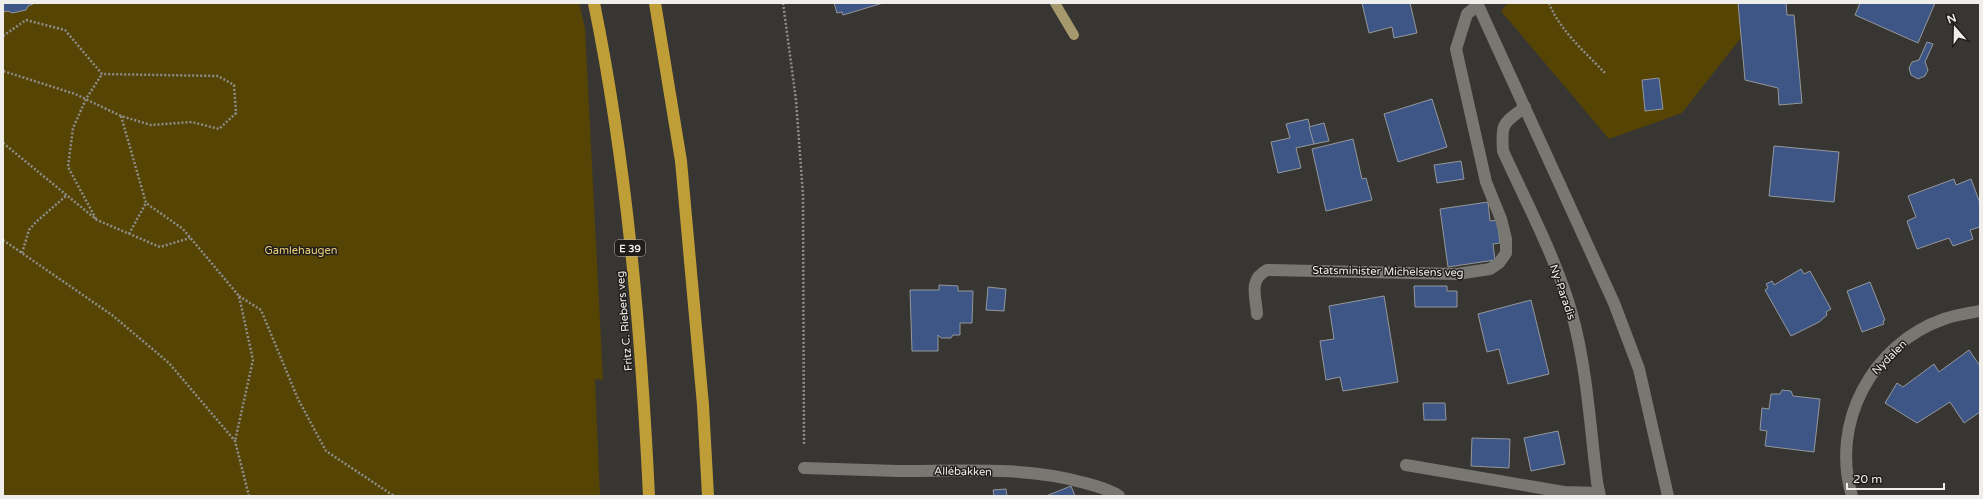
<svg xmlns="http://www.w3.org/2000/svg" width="1983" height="499" font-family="'Varela Round',sans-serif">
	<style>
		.green { fill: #564404 }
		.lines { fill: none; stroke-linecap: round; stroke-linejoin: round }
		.stream { stroke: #a7996e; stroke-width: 10 }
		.building { fill: #3e5685; stroke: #94979c }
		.path { stroke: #8e8d89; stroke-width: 2.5; stroke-dasharray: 2 2; stroke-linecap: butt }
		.lane { stroke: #797772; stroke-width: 12 }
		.street { stroke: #797772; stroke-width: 12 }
		.secondary { stroke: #797772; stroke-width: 12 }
		.highway { stroke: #bf9e37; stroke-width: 12 }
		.labels { text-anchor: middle; stroke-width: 3; stroke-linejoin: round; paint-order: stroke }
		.shield { fill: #1f1e1c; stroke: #b1b0ad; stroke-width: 1 }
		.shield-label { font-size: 10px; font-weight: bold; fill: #efeeeb }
		.park-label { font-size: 11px; fill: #eacc76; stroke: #1f1e1c }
		.street-label { font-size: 11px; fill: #efeeeb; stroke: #1f1e1c }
	</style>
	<rect width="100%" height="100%" fill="#383632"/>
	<g class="green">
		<path d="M3,3h576l6,25 18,352 -8,-1 5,117h-597z"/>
		<path d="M1508,3h260l-86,110 -73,26 -108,-128z"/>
	</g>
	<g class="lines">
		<path class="stream" d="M1055,3l19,32"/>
	</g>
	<g class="building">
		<path d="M3,3h30v1l-5,2 -2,4 -14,3 -4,-2 -5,1z"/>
		<path d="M834,3h49l-40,12 -1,-3 -5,1z"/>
		<path d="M1362,3h48l7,30 -23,5 -2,-11 -23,6z"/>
		<path d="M1738,3h48l1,12h7l8,88 -23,2 -1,-17 -33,-8z"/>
		<path d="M1860,3h75l-17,40 -63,-28z"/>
		<path d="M1927,42l6,2 -8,18 3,8 -3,6 -7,3 -7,-4 -2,-7 3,-6 7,-2z"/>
		<path d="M1659,78l4,31 -18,2 -3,-31z"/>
		<path d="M1432,99l15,48 -49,15 -14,-48z"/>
		<path d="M1308,119l6,25 -18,4 5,20 -23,5 -7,-31 19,-4 -4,-14z"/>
		<path d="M1324,123l5,18 -15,3 -5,-17z"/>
		<path d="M1353,139l9,40 4,-1 6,22 -46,11 -14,-62z"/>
		<path d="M1774,146l65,6 -5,50 -65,-6z"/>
		<path d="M1461,161l3,18 -27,4 -3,-18z"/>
		<path d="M1954,179l2,6 15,-6 9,24v24l-10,3 3,9 -20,7 -4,-8 -32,11 -10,-28 9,-4 -8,-21z"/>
		<path d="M1488,202l2,19 7,-1 3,23 -7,1 2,16 -47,7 -8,-58z"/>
		<path d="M1801,269l3,5 6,-3 21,38 -5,3 1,3 -8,7 -28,14 -26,-46 3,-2 -2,-4 6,-3 2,4z"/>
		<path d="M1870,282l15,38 -2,1 1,3 -22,8 -15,-41z"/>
		<path d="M939,285l19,1v5h15l-1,32h-12v12h-7l-2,3h-10l-3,-3v16h-26l-2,-61h29z"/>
		<path d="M1414,286h33v5h10v16h-42z"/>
		<path d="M988,287l18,2 -2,22 -18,-1z"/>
		<path d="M1384,296l14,86 -55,9 -3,-14 -14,3 -6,-39 14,-2 -5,-33z"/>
		<path d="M1531,300l18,74 -41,10 -9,-35 -12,3 -9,-38z"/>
		<path d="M1969,350l11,16v46l-16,11 -14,-21 -33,21 -32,-20 12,-20 6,4 31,-23 5,8z"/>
		<path d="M1782,390l9,1 2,5 27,3 -6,53 -49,-6 2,-15 -7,-1 2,-22 7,1 2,-15h9z"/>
		<path d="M1423,403h22l1,17h-22z"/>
		<path d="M1558,431l7,33 -34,7 -7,-33z"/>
		<path d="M1472,438l38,1 -1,29 -38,-2z"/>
		<path d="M1071,486l4,10h-29z"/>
		<path d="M1006,489l1,7h-13l-1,-6z"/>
	</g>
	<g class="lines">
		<g class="path">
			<path d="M783,3l13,97 7,95 1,251"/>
			<path d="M1549,3c11,28 37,50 57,71"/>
			<path d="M3,36l23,-16 39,10 37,44 116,2 16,9 2,28 -17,16 -27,-7 -41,3 -30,-9 -46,-22 -72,-23"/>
			<path d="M121,116l25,87 37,26 56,67 14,64 -18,81"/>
			<path d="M3,143l94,77 63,27 30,-9"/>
			<path d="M96,219l-28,-52 5,-39 13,-29 16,-25"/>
			<path d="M129,234l17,-31"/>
			<path d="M3,240l109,75 57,48 66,78 14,55"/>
			<path d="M22,253l7,-23 7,-8 31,-27"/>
			<path d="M239,296l22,14 37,89 28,52 68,45"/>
		</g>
		<g class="lane">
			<path d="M1525,107c-22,17 -24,15 -22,44 24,53 53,107 69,163 15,54 18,112 25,168"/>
			<path d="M1257,314c-1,-18 -9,-34 10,-44l190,4 33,-5 9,-6 7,-10v-14l-5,-20 -15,-37 -30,-133 11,-35 11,-9"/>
			<path d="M1406,465l158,27 35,1"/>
		</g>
		<g class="street">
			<path d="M804,468c31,1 63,2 94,3 62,0 127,-5 187,12 11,3 24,6 34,13"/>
			<path d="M1597,482l3,14"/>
			<path d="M1852,496c-22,-73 20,-152 92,-177 11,-4 24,-6 36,-8"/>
		</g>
		<path class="secondary" d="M1477,3l137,300 25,66 29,127"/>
		<g class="highway">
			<path d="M594,3c33,162 47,328 55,493"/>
			<path d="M655,3l26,158 22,244 5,91"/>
		</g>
	</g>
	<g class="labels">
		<rect class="shield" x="615" y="240" width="30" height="16" rx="3"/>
		<g class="shield-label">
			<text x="630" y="252">E 39</text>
		</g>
		<g class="park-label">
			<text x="301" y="254">Gamlehaugen</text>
		</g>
		<g class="street-label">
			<text transform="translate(1388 271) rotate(1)" y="4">Statsminister Michelsens veg</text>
			<text transform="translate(1563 292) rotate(71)" y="4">Ny-Paradis</text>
			<text transform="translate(624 321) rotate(-95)" y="4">Fritz C. Riebers veg</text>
			<text transform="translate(1889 357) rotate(-45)" y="4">Nydalen</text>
			<text transform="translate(963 471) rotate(1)" y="4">Allébakken</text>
		</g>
	</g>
	<rect width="1983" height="499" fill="none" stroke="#efeeeb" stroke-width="8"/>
	<g transform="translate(1955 28) rotate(340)" stroke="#1f1e1c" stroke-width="3" paint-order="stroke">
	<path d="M0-3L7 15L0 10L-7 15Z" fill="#efeeeb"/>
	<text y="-6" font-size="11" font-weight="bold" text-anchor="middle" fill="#efeeeb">N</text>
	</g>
	<path d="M1847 483v6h97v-6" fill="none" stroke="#efeeeb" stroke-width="2"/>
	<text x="1853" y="483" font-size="12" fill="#efeeeb" stroke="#1f1e1c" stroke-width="3" paint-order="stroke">20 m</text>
</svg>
